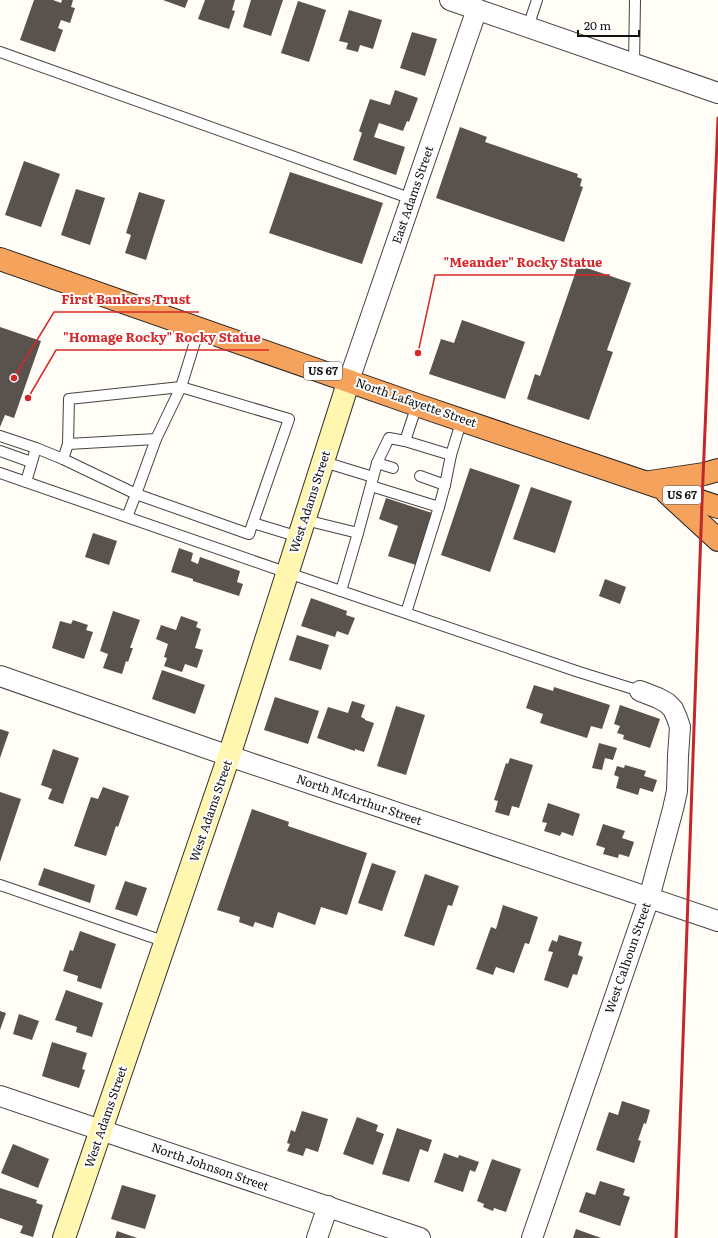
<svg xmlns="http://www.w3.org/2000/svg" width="718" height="1238" font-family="Literata,serif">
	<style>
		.building { fill: #5a524d }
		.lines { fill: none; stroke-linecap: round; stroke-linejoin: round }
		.lane-casing { stroke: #444; stroke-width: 12 }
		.street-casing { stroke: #444; stroke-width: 22 }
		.secondary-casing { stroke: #333; stroke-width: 24 }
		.highway-casing { stroke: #222; stroke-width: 24 }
		.lane { stroke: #fff; stroke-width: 10 }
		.street { stroke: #fff; stroke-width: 20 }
		.secondary { stroke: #fff6b0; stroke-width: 22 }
		.highway { stroke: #f5a25d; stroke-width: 22 }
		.rail { stroke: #c4262e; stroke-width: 3 }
		.labels { text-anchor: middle; stroke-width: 4; stroke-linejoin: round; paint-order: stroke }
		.shield { fill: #fff; stroke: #585858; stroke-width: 1 }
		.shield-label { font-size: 11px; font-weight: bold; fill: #111 }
		.street-label { font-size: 12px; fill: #111; stroke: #fff }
		.leader { fill: none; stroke: #d62828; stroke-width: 1.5 }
		.callout-dot { fill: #d62828; stroke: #fff; stroke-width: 1.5 }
		.callout-label { font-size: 13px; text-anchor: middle; font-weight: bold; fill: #d62828; stroke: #fff; stroke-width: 4; stroke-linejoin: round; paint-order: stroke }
	</style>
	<rect width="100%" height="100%" fill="#fffdf5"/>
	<g class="building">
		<path d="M34,0h19l8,3 1,-3h11l-2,7 4,1 -5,15 -9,-3 -3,8 5,2 -8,22 -35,-12z"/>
		<path d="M163,0h25l-3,8z"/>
		<path d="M205,0h30l-3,10 3,1 -6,18 -31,-10z"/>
		<path d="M251,0h32l-12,36 -28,-9z"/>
		<path d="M298,1l28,9 -17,52 -28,-9z"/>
		<path d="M349,10l33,10 -9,29 -13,-4 -2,7 -12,-3 2,-6 -9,-2z"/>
		<path d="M412,32l25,7 -12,37 -25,-8z"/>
		<path d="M395,90l23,8 -9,24 -2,-1 -4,10 -24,-8 -5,14 31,10 -9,28 -43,-15 9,-27 -3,-2 11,-32 20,6z"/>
		<path d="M460,127l27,10 -2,5 93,32 -1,3 5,2 -2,7 3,1 -19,55 -128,-44z"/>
		<path d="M24,161l36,13 -19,53 -36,-12z"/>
		<path d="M290,172l93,31 -21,61 -93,-31z"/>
		<path d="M76,189l29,9 -15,47 -29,-10z"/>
		<path d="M139,192l26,8 -19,60 -21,-7 6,-18 -5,-2z"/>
		<path d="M578,265l53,18 -24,67 6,2 -24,68 -62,-21 8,-25 5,2z"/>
		<path d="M462,320l63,22 -20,57 -76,-25 12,-35 13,4z"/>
		<path d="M0,327l41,14 -27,77 -9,-3 -5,12z"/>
		<path d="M470,468l50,17 -30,87 -49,-17z"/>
		<path d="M531,487l41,14 -17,52 -42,-14z"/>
		<path d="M386,498l46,15 -16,52 -28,-9 10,-30 -19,-7z"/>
		<path d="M93,533l24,8 -8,24 -24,-8z"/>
		<path d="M179,548l14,5 -2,8 7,3 2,-7 40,14 -3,11 6,2 -4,12 -46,-15v-2l-22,-7z"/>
		<path d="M605,579l21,8 -6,17 -21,-8z"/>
		<path d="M311,598l36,13 -1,4 9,3 -7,17 -11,-4 -2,6 -34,-11z"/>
		<path d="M113,611l27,9 -10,28h3l-5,14 -2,-1 -4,13 -19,-6 5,-14 -8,-3z"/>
		<path d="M181,616l17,6 -2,5 5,2 -6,19 8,2 -6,18 -12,-4 -3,8 -18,-6 3,-8 -3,-1 4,-13 -12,-5 5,-14 15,5z"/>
		<path d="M73,620l15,5 -2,5 7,2 -9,27 -32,-11 8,-27 11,3z"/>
		<path d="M297,635l32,10 -8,25 -32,-10z"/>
		<path d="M162,670l43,15 -10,29 -43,-15z"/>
		<path d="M534,685l19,6 1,-4 56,18 -8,24 -11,-3 -4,12 -47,-15 3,-9 -17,-6z"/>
		<path d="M275,697l44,14 -11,33 -44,-14z"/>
		<path d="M352,701l13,4 -4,12 4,2v1l9,3 -10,29 -9,-3v2l-38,-13 11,-31 20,6z"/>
		<path d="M620,705l40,14 -10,29 -27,-9 1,-4 -7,-2 3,-7 -6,-2z"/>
		<path d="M396,706l29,9 -19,60 -29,-9z"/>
		<path d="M0,729l9,3 -9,26z"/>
		<path d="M599,743l18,5 -4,12 -8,-2 -3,12 -10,-2z"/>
		<path d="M53,749l26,9 -16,46 -15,-5 4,-10 -11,-4z"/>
		<path d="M510,758l23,7 -14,43 -7,-2 -3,10 -14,-4 3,-11 -4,-1 12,-37 2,1z"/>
		<path d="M625,765l21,6 -2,5 13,4 -4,12 -13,-4 -2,7 -22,-7 3,-11 -5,-2 3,-9 7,2z"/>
		<path d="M103,787l26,9 -11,31 -2,-1 -10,30 -32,-10 17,-49 7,2z"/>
		<path d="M0,792l21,7 -21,63z"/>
		<path d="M548,803l32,11 -7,22 -11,-4 -2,4 -16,-5 3,-8 -5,-1z"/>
		<path d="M252,809l37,13 -1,4 79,27 -20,62 -26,-8 -6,18 -37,-13 -5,16 -18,-6 -2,5 -14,-5 1,-5 -23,-7z"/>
		<path d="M603,824l22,7 -3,7 12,4 -5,15 -10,-3 -1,4 -15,-4 2,-6 -9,-3z"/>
		<path d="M372,863l24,8 -14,40 -24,-8z"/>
		<path d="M44,868l51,17 -5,18 -52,-18z"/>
		<path d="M425,874l34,12 -7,20 -4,-1 -14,41 -30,-10z"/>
		<path d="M125,881l22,7 -10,28 -22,-7z"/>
		<path d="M503,905l35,12 -9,27 -4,-1 -11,30 -18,-6 -3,8 -17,-6 15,-42 5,2z"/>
		<path d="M80,931l36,13 -15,45 -24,-8 1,-5 -15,-5 7,-21 3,1z"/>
		<path d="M559,935l23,7 -4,13 5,2 -6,18 -4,-1 -5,14 -24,-8 9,-28 -5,-1 4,-11 5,2z"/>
		<path d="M66,990l37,13 -11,34 -16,-5 1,-5 -22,-7z"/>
		<path d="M0,1011l6,2 -6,17z"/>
		<path d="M19,1014l20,7 -7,19 -19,-6z"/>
		<path d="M52,1042l35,11 -5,16 3,1 -6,18 -37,-12z"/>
		<path d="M622,1101l28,9 -4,14 -2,-1 -6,17 3,1 -7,22 -38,-13 13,-38 9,3z"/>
		<path d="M302,1111l26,8 -10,33 -12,-4 -3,8 -16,-5 3,-7 -3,-1 4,-13 4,2z"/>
		<path d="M357,1117l21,8 -2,6 8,3 -11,31 -30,-11z"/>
		<path d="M397,1128l35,12 -4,12 -8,-3 -11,33 -27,-8z"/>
		<path d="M13,1144l36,15 -11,29 -37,-15z"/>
		<path d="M444,1153l14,5 1,-3 20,7 -4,10 -5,-2 -7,22 -29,-10z"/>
		<path d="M492,1159l29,10 -15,43 -12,-4 -1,3 -10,-4 1,-3 -7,-3z"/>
		<path d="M600,1181l25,8 -2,6 7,2 -10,29 -41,-14 7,-20 9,3z"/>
		<path d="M122,1185l34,10 -11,34 -34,-10z"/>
		<path d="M0,1188l37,12 -1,3 7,2 -10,32 -13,-4 3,-7 -23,-8z"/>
		<path d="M576,1229l25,9h-28z"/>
		<path d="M117,1231l20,7h-22z"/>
	</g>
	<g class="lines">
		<g class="lane-casing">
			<g id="lane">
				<path d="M528,27l9,-27"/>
				<path d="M0,52l412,147"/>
				<path d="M634,65l1,-65"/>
				<path d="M181,387l-25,52 -20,55 113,40 40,-115 -108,-32 18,-58"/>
				<path d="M0,436l36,12 27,11 73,35 -9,23"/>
				<path d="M405,441l12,-36"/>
				<path d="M68,444l88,-5"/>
				<path d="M0,451l31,11"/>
				<path d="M63,459l5,-15 1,-45 112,-12"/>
				<path d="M324,462l49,15"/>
				<path d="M377,463l16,5"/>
				<path d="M0,473l288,100 291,99 61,19"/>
				<path d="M420,476l25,9"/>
				<path d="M26,482l10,-34"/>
				<path d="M371,486l68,21"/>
				<path d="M305,520l53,13 19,-70 12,-25 16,3 46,14"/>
				<path d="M253,523l46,14"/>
				<path d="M341,591l17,-58"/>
				<path d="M406,613l33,-106 6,-22 6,-30 11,-36"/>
				<path d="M0,885l166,57"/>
			</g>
		</g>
		<g class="street-casing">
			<g id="street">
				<path d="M450,0l268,93"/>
				<path d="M349,380l128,-371"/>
				<path d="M0,676l229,80 489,165"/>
				<path d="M0,1096l420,142"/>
				<path d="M317,1238l11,-32"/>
				<path d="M532,1238l117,-340 24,-89 4,-18 1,-35 2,-29 -3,-9 -4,-9 -6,-6 -9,-5 -18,-7"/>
			</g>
		</g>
		<g class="secondary-casing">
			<path id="secondary" d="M64,1238l165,-482 120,-376"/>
		</g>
		<g class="highway-casing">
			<g id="highway">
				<path d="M0,259l417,146 301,102"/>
				<path d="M650,482l54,-8 14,-4"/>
				<path d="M667,493l51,47"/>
			</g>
		</g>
		<use href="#lane" class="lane"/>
		<use href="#street" class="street"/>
		<use href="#secondary" class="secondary"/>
		<use href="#highway" class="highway"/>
		<path class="rail" d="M676,1238l26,-736 16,-384"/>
	</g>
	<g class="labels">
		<g class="shield">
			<rect x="304" y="362" width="38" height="18" rx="3"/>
			<rect x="663" y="486" width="38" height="18" rx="3"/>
		</g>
		<g class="shield-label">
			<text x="323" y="375">US 67</text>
			<text x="682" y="499">US 67</text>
		</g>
		<g class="street-label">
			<text transform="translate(413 195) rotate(-71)" y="4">East Adams Street</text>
			<text transform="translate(416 403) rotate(19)" y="4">North Lafayette Street</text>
			<text transform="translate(310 502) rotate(-72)" y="4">West Adams Street</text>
			<text transform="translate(359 800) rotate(19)" y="4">North McArthur Street</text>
			<text transform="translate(211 811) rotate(-71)" y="4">West Adams Street</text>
			<text transform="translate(628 958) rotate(-71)" y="4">West Calhoun Street</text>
			<text transform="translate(106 1117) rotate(-71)" y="4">West Adams Street</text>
			<text transform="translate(210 1167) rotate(19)" y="4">North Johnson Street</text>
		</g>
	</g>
	<path class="leader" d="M418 353L435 275H610M14 378L54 312H199M28 398L56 350H269"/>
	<g class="callout-dot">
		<circle cx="418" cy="353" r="4"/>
		<circle cx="14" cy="378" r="4"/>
		<circle cx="28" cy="398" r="4"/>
	</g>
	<g class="callout-label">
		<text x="523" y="267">"Meander" Rocky Statue</text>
		<text x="126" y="304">First Bankers Trust</text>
		<text x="162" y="342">"Homage Rocky" Rocky Statue</text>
	</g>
	<path d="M578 30v6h61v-6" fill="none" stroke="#111111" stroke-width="2"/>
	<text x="584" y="30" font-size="12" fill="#111111" stroke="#ffffff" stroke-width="3" paint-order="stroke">20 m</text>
</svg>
